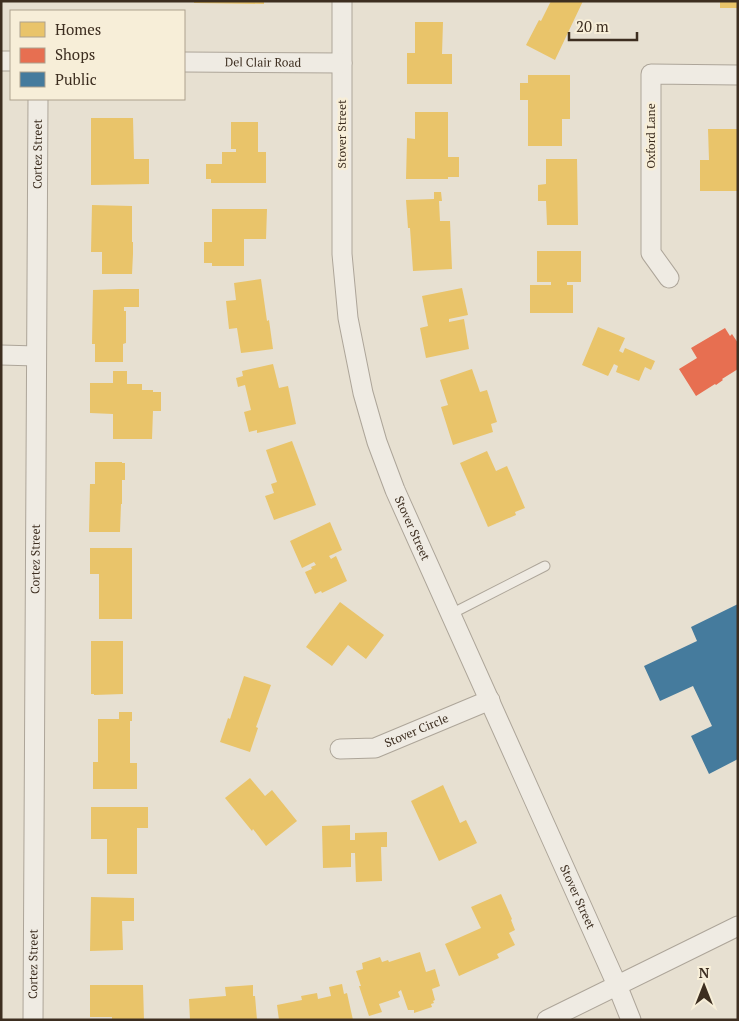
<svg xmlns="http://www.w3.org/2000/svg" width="739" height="1021" font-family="'PT Serif',serif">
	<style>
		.homes { fill: #e9c46a }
		.shops { fill: #e76f51 }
		.public { fill: #457b9d }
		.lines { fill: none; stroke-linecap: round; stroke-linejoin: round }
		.service-casing { stroke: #ada599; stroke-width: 11 }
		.minor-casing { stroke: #ada599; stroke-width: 21 }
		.service { stroke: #efebe3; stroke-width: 9 }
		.minor { stroke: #efebe3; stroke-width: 19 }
		.labels { text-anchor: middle; stroke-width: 5; stroke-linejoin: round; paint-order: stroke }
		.street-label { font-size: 12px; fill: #3d2e20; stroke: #f7eed8 }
	</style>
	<rect width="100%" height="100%" fill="#e7e0d1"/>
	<g class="homes">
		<path d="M194,1h70v3l-70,-1z"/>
		<path d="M551,1h32l-28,59 -29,-15 13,-25 2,1z"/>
		<rect x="720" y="1" width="18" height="7"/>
		<path d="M415,22h28l-1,32h10v30h-45v-31h8z"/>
		<path d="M528,75h42v44h-8v27h-34v-46h-8v-17h8z"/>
		<path d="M415,112h33v45h11v20h-11v2h-42l1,-41 8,1z"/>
		<path d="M91,118h42l1,41h15v25l-58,1z"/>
		<path d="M231,122h27v30h8v31h-55v-4h-5v-15h16v-12h14v-3h-5z"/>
		<path d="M708,129h30v62h-38v-31h9z"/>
		<path d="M546,159h31l1,66h-31l-1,-24h-8v-16l8,-1z"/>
		<path d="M434,192h7l1,9h-3l1,20h10l2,48 -39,2 -3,-43h-2l-2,-28 28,-1z"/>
		<path d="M92,205l40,1v36h1v12l-1,20h-30v-22h-11z"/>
		<path d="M212,209h55l-1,30h-22v27h-32v-3h-8v-21h8z"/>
		<path d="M537,251h44v31h-14v3h6v28h-43v-28h21v-3h-14z"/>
		<path d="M261,279l6,42 2,-1 4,29 -32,4 -4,-25 -8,1 -3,-28 10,-1 -2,-17z"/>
		<path d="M462,288l6,27 -19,4v3l15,-3 5,30 -43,9 -6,-30 8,-2 -6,-30z"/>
		<path d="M121,289h18v18h-15v4h2v32l-3,1v18h-28v-18h-3l1,-54z"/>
		<path d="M598,327l27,11 -6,13 4,2 2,-5 30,13 -4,9 -6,-3 -6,14 -23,-9 2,-6 -4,-2 -6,12 -26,-11z"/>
		<path d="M273,364l6,24 9,-2 8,38 -39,9v-3l-8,2 -5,-20 7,-2 -6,-25 -7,2 -2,-9 7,-2 -1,-5z"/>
		<path d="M472,369l8,23 7,-2 10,32 -6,2 2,8 -40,13 -12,-38 7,-2 -8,-25z"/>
		<path d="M113,371h14v13h15v6h11v2h8v19h-8l-1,28h-39v-25l-23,-1v-30h23z"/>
		<path d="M292,441l24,64 -42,15 -9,-24 9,-3 -3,-9 6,-2 -11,-32z"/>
		<path d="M487,451l9,20 11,-5 18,42 -10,4 1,3 -28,12 -28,-64z"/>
		<path d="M95,462h27v1h3v17h-3v24h-1l-1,28h-31l1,-48h5z"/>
		<path d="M330,522l12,28 -13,6 2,3 5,-3 11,25 -25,12 -1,-2 -6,3 -10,-22 7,-3 -1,-2 5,-2 -2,-3 -12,6 -12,-27z"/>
		<path d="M90,548h42v71h-33v-45h-9z"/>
		<path d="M340,602l44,33 -18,24 -18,-14 -16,21 -26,-19z"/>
		<path d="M91,641h32v53l-29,1v-1h-3z"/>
		<path d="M244,676l27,9 -15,42 2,1 -8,24 -30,-10 8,-24 2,1z"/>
		<path d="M119,712h13v9h-2v42h7v26h-44v-27h5v-43h21z"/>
		<path d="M250,778l15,18 7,-6 25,31 -31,25 -13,-17 -1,2 -27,-33z"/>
		<path d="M443,785l17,38 6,-3 11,23 -38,18 -28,-60z"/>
		<path d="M91,807h57v21h-11v46h-30v-35h-16z"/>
		<path d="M350,825v15h5v-7l32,-1v15h-6l1,34 -26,1 -1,-29h-4v14l-28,1 -1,-42z"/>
		<path d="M501,894l11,25 -1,1 4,10 -6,3 6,12 -18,9 2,4 -40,18 -14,-32 36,-16 -10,-21z"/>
		<path d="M91,897l43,1v23h-12l1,29 -33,1z"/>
		<path d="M420,952l6,20 9,-3 5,17 -8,3 3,11 -2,1 1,2 -3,1 1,3 -18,6v-3h-6l-7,-20 -3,2 2,5 -21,7 3,8 -13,4 -10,-30h2l-5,-15 7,-2 -1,-6 18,-6 2,5 6,-2 1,2z"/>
		<path d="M342,984l2,10 3,-1 6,27h-74l-2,-15 25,-5 -1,-4 16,-3 1,6 13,-3 -2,-9z"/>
		<path d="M90,985h53l1,35h-32v-3h-22z"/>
		<path d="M253,985v11h2l2,24h-67l-1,-21 37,-3 -1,-9z"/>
	</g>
	<path class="shops" d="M725,328l5,8 2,-2 6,9v26l-16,10 1,1 -7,5 -1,-1 -19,12 -17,-27 18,-11 -6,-10z"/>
	<path class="public" d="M738,604v155l-29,15 -18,-38 21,-10 -19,-40 -33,15 -16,-35 53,-25 -6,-14z"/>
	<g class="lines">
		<g class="service-casing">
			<path id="service" d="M451,614l94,-48"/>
		</g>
		<g class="minor-casing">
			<g id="minor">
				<path id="s1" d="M342,1v253l6,64 15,75 14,49 18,48 222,495 14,35"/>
				<path d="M1,61h10"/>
				<path id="s2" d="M184,62l158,1"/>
				<path d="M669,278l-18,-25v-179l87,1"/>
				<path d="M1,355l35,1"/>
				<path id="s3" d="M340,749l35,-1 115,-48"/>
				<path id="s4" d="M33,1020l5,-921"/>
				<path d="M547,1020l191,-94"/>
			</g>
		</g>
		<use href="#service" class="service"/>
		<use href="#minor" class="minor"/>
	</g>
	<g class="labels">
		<g class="street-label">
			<text dy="4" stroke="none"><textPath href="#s2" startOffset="79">Del Clair Road</textPath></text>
			<text transform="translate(342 134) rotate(-90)" y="4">Stover Street</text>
			<text transform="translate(651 136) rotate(-90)" y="4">Oxford Lane</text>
			<text dy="4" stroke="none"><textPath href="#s4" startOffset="866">Cortez Street</textPath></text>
			<text dy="4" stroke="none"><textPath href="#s1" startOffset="538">Stover Street</textPath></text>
			<text dy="4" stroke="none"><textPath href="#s4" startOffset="461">Cortez Street</textPath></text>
			<text dy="4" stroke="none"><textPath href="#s3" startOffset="80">Stover Circle</textPath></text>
			<text dy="4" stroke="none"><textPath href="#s1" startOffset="942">Stover Street</textPath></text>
			<text dy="4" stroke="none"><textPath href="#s4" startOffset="56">Cortez Street</textPath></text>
		</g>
	</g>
	<rect width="739" height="1021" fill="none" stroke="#3d2e20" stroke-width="5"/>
	<rect x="10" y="10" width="175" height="90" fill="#f7eed8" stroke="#ada18e"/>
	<rect x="20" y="22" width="25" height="15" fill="#e9c46a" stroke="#ada18e"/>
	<text x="55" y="35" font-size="15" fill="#3d2e20">Homes</text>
	<rect x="20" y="48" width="25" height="15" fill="#e76f51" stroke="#ada18e"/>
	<text x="55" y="60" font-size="15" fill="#3d2e20">Shops</text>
	<rect x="20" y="72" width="25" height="15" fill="#457b9d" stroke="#ada18e"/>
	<text x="55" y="85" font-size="15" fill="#3d2e20">Public</text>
	<g transform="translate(704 986)" stroke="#f7eed8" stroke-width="4" paint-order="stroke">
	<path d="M0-4L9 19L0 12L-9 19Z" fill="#3d2e20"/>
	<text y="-8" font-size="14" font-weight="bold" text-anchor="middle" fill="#3d2e20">N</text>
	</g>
	<path d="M569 32v8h68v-8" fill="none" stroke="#3d2e20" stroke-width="2.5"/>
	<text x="576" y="32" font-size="15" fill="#3d2e20" stroke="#f7eed8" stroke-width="4" paint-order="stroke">20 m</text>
</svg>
